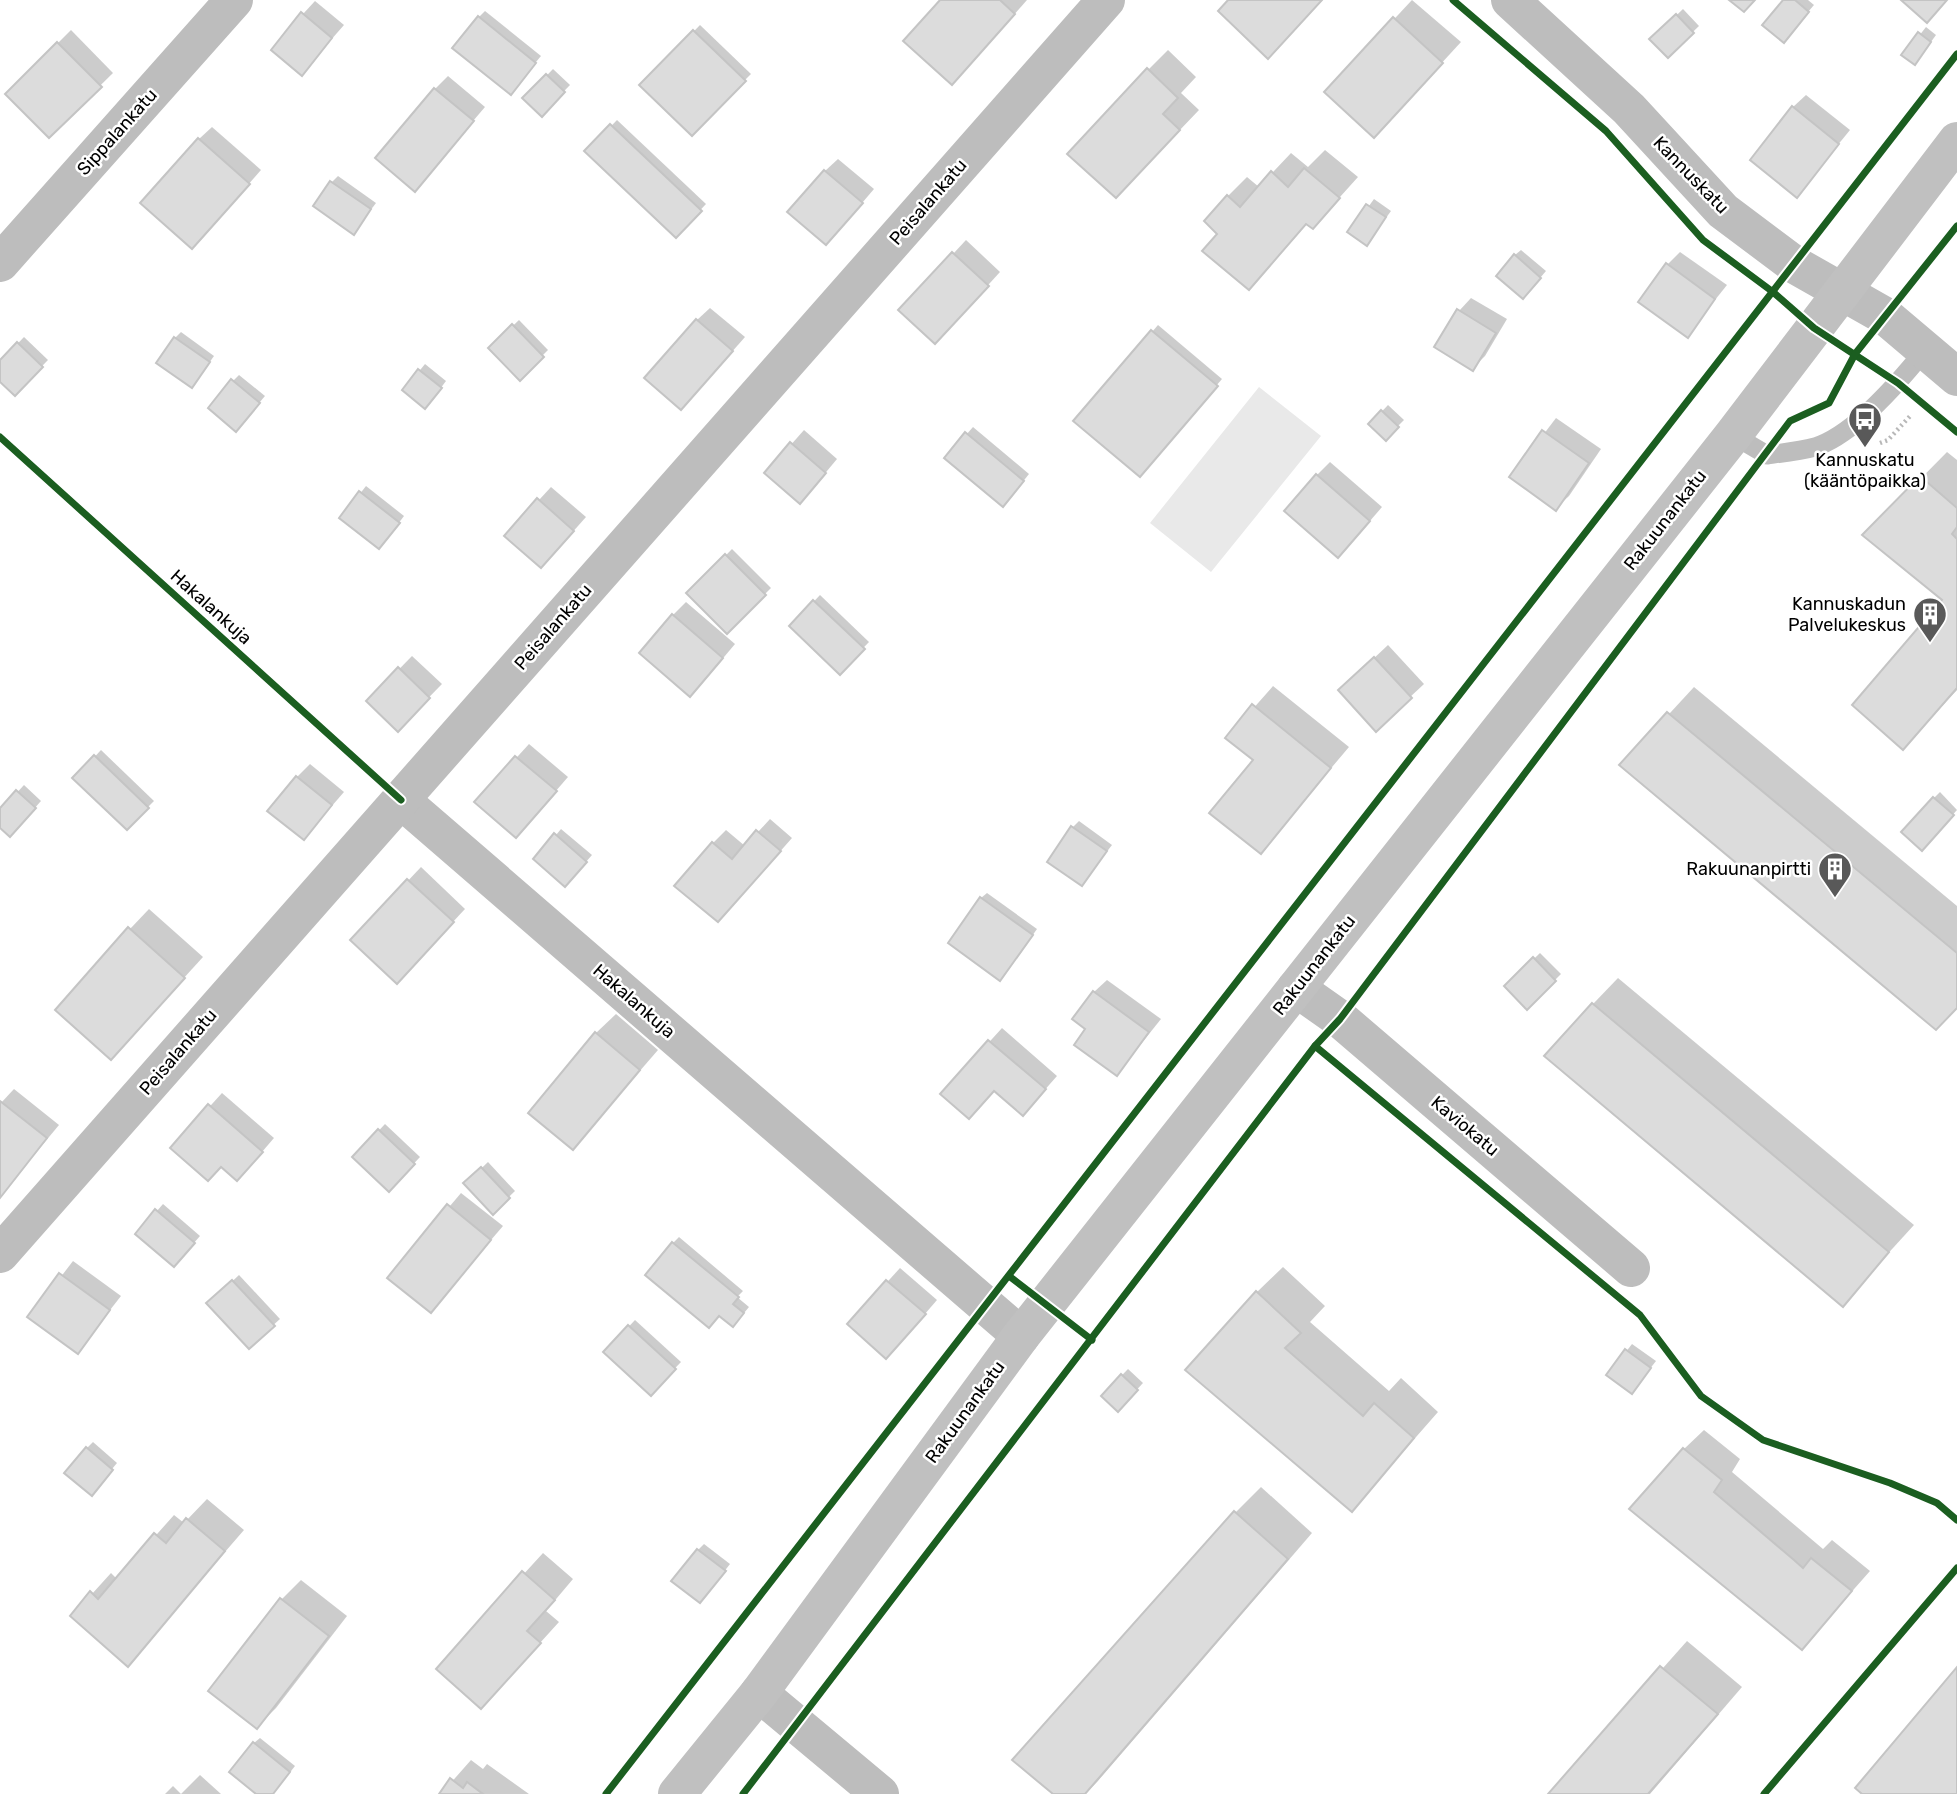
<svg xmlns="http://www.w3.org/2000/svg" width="1957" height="1794" font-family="Rubik,sans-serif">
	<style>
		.green { fill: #e9e9e9 }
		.shadow { fill: #0003 }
		.building { fill: #dcdcdc; stroke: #c4c4c4; stroke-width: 2 }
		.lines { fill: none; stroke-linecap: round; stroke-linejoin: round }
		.path { stroke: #b8b8b8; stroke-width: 4.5; stroke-dasharray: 2 3.5; stroke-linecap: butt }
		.lane { stroke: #bdbdbd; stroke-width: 19 }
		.street { stroke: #bdbdbd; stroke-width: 38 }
		.secondary { stroke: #c0c0c0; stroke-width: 38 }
		.cycleway-casing { stroke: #fff; stroke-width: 11 }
		.cycleway { stroke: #1b5e20; stroke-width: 7 }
		.labels { text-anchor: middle; stroke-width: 5; stroke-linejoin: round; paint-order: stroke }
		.street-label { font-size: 18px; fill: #000; stroke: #fff }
		.poi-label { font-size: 18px; fill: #000; stroke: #fff; text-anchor: end }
	</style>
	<rect width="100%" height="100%" fill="#fff"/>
	<path class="green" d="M1259,387l62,49 -110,136 -61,-49z"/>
	<g class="shadow">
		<path d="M942,0h85l-62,70z"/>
		<path d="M1412,0l49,42 -68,74 -67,-24z"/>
		<path d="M1785,0h23l6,5 -25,29z"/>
		<path d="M315,1l29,24 -42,48 1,-59z"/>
		<path d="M1683,9l16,17 -31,30 -16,-17z"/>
		<path d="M485,11l56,45 -25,30 -37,-69z"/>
		<path d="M700,25l51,49 -59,59 -50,-48z"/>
		<path d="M1926,27l10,8 -16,22 -16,-2z"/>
		<path d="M71,30l42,43 -64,63 -42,-42z"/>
		<path d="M1168,50l28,27 -15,16 18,17 -64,67 13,-107z"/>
		<path d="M553,69l17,16 -28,29 -17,-16z"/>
		<path d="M448,76l37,31 -70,82 20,-100z"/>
		<path d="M1806,95l44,35 -53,65 -4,-88z"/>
		<path d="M617,120l89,84 -30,32 -89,-85z"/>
		<path d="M212,127l49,43 -56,64 -6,-95z"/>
		<path d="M1325,150l33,27 -45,50 -5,-5 -59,65 -29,-53 8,-38 19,-19 12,10 32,-34 17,14z"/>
		<path d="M838,159l36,30 -35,41 -14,-59z"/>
		<path d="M338,176l38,27 -22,29 -22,-50z"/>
		<path d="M1374,199l17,12 -19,26 -22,-5z"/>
		<path d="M966,240l34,32 -52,57 -47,-19z"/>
		<path d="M1521,250l25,21 -17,20 -14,-36z"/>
		<path d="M1680,252l47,33 -40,50 -20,-70z"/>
		<path d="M1471,298l36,21 -22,37 -13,13 -13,-58z"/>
		<path d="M710,308l35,29 -51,58 3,-75z"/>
		<path d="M519,320l29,30 -28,28 -30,-30z"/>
		<path d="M1158,325l64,54 -77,90 -70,-48z"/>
		<path d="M181,332l33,24 -17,24 -22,-42z"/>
		<path d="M24,337l24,23 -33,34 -15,-15v-17z"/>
		<path d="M425,364l21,17 -15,20 -27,-11z"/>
		<path d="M239,375l26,21 -23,27 -9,-42z"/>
		<path d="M1388,405l16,15 -18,18 -15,-15z"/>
		<path d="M1556,418l45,31 -32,47 -13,12 -45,-31z"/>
		<path d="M973,427l56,47 -20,25 -63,-41z"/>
		<path d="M804,430l33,29 -25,30 -46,-16z"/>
		<path d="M1947,452l10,8v230l-54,58 41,-148 -79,-65z"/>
		<path d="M1330,462l52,45 -31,36 -34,-68z"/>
		<path d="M366,486l38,30 -19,25 -44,-23z"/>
		<path d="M551,487l35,30 -32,36 -15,-53z"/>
		<path d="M732,549l39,39 -44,44 -38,-39z"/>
		<path d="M820,595l49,47 -29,30 -49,-46z"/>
		<path d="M686,602l49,42 -32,38 -30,-67z"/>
		<path d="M1388,645l36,39 -48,45 -23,-51z"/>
		<path d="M412,656l30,28 -44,45 -30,-28z"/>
		<path d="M1273,686l76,61 -88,104 -6,-91 -27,-23z"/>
		<path d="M1694,687l263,219v101l-335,-242z"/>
		<path d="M529,744l39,33 -40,46 -52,-21z"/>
		<path d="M101,750l53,51 -27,27 -52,-50z"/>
		<path d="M310,764l34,28 -40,46 -7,-61z"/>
		<path d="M24,785l17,16 -25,28 -16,-3v-15z"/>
		<path d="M1940,792l17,18 -29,32 6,-44z"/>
		<path d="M770,819l22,19 -61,69 -18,-64 13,-13 19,16z"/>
		<path d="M1079,821l33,24 -30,39 -9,-57z"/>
		<path d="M561,829l31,26 -21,24 -15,-44z"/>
		<path d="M421,867l44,42 -56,60 -57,-29z"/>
		<path d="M987,893l50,36 -31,44 -25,-75z"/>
		<path d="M149,909l54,48 -92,101 19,-129z"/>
		<path d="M1540,953l21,21 -34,34 -21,-22z"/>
		<path d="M1618,978l296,247 -72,79 -249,-300z"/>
		<path d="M1107,980l54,39 -44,55 -23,-82z"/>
		<path d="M616,1014l42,36 -85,98 23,-115z"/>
		<path d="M1002,1028l55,48 -22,25 -40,-12 -53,5z"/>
		<path d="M14,1089l45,36 -59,71v-92z"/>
		<path d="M222,1093l52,45 -24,28 -28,-1 -49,-18z"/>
		<path d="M385,1124l35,33 -31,33 -35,-33z"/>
		<path d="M488,1162l27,29 -22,21 -27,-29z"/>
		<path d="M461,1193l42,33 -73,85 -41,-33z"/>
		<path d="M163,1204l37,32 -20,23 -43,-25z"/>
		<path d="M679,1237l64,54 -6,6 12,10 -10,12 -66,-76z"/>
		<path d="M73,1261l48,35 -43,55 -48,-34z"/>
		<path d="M1283,1267l42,39 -15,16 79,69 12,-13 37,34 -86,98 -95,-218z"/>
		<path d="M900,1268l37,32 -38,44 -50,-20z"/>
		<path d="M239,1275l41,44 -31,28 -41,-43z"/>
		<path d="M635,1320l46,42 -30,31 -46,-41z"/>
		<path d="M1632,1344l24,17 -24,31 -24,-17z"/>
		<path d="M1128,1369l15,14 -25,27 -15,-15z"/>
		<path d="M1704,1430l36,29 -8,13 91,77 9,-9 38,31 -68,77 -118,-199z"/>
		<path d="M93,1442l24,21 -20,24 -10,-39z"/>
		<path d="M1261,1487l51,46 -215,249 -12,12h-29l179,-281z"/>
		<path d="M207,1499l37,31 -116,134 -56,-48 39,-43 6,6 57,-64 10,8z"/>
		<path d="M704,1544l26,20 -24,31 -8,-45z"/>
		<path d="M543,1553l30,26 -27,32 13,11 -59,65 -62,-19z"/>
		<path d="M301,1580l46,36 -71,92 -19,19 -47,-36 72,-92z"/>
		<path d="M1687,1641l55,46 -92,107h-99z"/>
		<path d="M260,1738l35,28 -22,28h-14l-5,-51z"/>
		<path d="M471,1760l12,9 4,-5 42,30h-88z"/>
		<path d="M200,1775l21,19h-40z"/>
		<path d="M173,1786l8,8h-16z"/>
	</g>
	<g class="building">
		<path d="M940,0h60l15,14 -63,71 -49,-44z"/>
		<path d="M1228,0h94l-54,59 -50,-48z"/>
		<path d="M1729,0h26l-11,12z"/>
		<path d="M1783,0h12l14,12 -25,31 -22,-18z"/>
		<path d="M1901,0h46l-20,23z"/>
		<path d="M301,12l31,26 -30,38 -31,-26z"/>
		<path d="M1676,14l18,19 -26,25 -19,-19z"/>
		<path d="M478,16l58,47 -25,32 -59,-47z"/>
		<path d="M1393,17l50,46 -69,75 -50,-46z"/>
		<path d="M693,30l53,51 -54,55 -53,-51z"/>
		<path d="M1918,32l13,10 -16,23 -14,-10z"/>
		<path d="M57,42l45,45 -53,51 -44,-44z"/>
		<path d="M1147,68l31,30 -15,16 17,16 -64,68 -49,-44z"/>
		<path d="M546,74l19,18 -23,25 -20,-19z"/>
		<path d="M434,88l40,33 -59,71 -40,-34z"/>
		<path d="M1792,106l47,38 -42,54 -47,-38z"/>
		<path d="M610,124l92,87 -26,27 -92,-87z"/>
		<path d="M198,138l52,46 -58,65 -52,-46z"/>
		<path d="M1304,168l36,30 -27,31 -7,-5 -57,66 -47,-39 15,-17 -13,-13 23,-26 13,12 31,-36 17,16z"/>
		<path d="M824,170l39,33 -37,42 -39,-33z"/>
		<path d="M330,181l41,28 -17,26 -41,-29z"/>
		<path d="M1366,204l20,13 -19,29 -20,-14z"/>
		<path d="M952,252l37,34 -54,58 -37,-34z"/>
		<path d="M1514,254l27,24 -18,21 -27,-23z"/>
		<path d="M1666,263l49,36 -27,39 -50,-36z"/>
		<path d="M1457,309l39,24 -23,38 -39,-24z"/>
		<path d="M696,319l37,32 -52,59 -37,-32z"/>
		<path d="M512,324l32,33 -24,24 -32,-33z"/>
		<path d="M1151,330l67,56 -78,91 -67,-56z"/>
		<path d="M174,337l36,25 -18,26 -36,-25z"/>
		<path d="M17,342l26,25 -28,29 -15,-14v-22z"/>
		<path d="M418,369l24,19 -17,21 -23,-19z"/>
		<path d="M231,379l29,24 -24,29 -28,-24z"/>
		<path d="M1381,410l18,17 -13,14 -18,-17z"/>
		<path d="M1542,430l47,33 -33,48 -47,-34z"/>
		<path d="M965,432l59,49 -21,26 -59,-49z"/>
		<path d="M790,442l36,31 -26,31 -36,-31z"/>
		<path d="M1316,474l54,47 -32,37 -54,-47z"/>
		<path d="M1920,476l37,32v19l-5,7 5,5v149l-54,62 -51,-45 90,-105 -80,-65z"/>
		<path d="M359,491l41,32 -21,26 -40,-31z"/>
		<path d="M537,498l37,33 -33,37 -37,-32z"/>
		<path d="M725,554l41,41 -39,39 -41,-41z"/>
		<path d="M813,600l52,49 -25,26 -51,-49z"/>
		<path d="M672,614l51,44 -33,39 -51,-44z"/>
		<path d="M1374,657l38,41 -36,34 -38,-42z"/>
		<path d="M398,667l32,31 -32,34 -32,-31z"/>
		<path d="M1252,704l79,64 -70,86 -52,-41 44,-53 -28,-22z"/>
		<path d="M1667,712l290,241v55l-21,22 -317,-265z"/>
		<path d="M94,755l55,53 -22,22 -55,-52z"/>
		<path d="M515,756l42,35 -41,47 -42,-36z"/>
		<path d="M296,776l36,29 -28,35 -37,-29z"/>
		<path d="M16,790l20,18 -26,29 -10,-9v-20z"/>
		<path d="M1933,797l21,18 -32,36 -21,-19z"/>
		<path d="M1071,826l36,25 -25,35 -35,-24z"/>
		<path d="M756,830l25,21 -63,71 -44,-36 38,-44 20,17z"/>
		<path d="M554,833l33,29 -22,25 -32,-28z"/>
		<path d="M407,879l47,43 -57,62 -47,-44z"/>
		<path d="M980,897l53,38 -33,46 -52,-38z"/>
		<path d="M128,927l57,51 -74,82 -56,-50z"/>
		<path d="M1533,957l23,24 -29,29 -23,-24z"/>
		<path d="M1093,991l56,41 -32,44 -43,-31 11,-16 -13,-10z"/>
		<path d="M1592,1003l297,249 -46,55 -299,-251z"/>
		<path d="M595,1032l45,38 -67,80 -45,-37z"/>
		<path d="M988,1040l58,49 -23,27 -29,-25 -25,28 -29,-25z"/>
		<path d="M0,1101l47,37 -47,60z"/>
		<path d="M208,1104l55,48 -26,29 -16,-14 -13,14 -38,-33z"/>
		<path d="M378,1129l37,35 -26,28 -37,-35z"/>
		<path d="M481,1167l29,31 -17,17 -30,-32z"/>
		<path d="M447,1204l44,36 -60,73 -44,-35z"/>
		<path d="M155,1209l40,34 -21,24 -39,-33z"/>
		<path d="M672,1242l67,55 -6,7 11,9 -11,14 -14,-11 -10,12 -64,-53z"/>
		<path d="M59,1273l51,37 -32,44 -51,-37z"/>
		<path d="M232,1280l43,46 -26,23 -43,-46z"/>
		<path d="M886,1280l40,34 -40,45 -39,-35z"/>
		<path d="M1256,1291l45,42 -16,15 78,68 11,-13 40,35 -62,74 -167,-142z"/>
		<path d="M628,1325l48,44 -25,27 -48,-44z"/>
		<path d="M1625,1349l26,19 -19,26 -26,-19z"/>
		<path d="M1121,1374l17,16 -20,22 -17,-16z"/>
		<path d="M86,1447l27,23 -21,26 -28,-23z"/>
		<path d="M1683,1448l39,32 -8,12 80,68 9,8 8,-10 41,33 -50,59 -173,-141z"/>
		<path d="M1234,1511l54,48 -203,235h-32l-41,-34z"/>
		<path d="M186,1518l39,33 -97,116 -58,-51 20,-25 8,8 56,-66 12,10z"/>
		<path d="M697,1549l29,22 -26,32 -29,-22z"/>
		<path d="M522,1571l33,29 -28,31 14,12 -60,66 -45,-40z"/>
		<path d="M280,1598l49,38 -72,93 -49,-38z"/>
		<path d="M1660,1666l58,48 -70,80h-100z"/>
		<path d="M1957,1667v127h-95l-7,-6z"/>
		<path d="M253,1742l37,30 -17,22h-17l-27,-22z"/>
		<path d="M450,1778l13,10 4,-6 16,12h-44z"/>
	</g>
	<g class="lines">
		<path class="path" d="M1880,443l8,-3 24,-26"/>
		<path class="lane" d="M1733,435l34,20c15,-2 33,-4 48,-8 39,-12 85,-66 110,-97"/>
		<g class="street">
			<path d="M1510,0l119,109 94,102 72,54 90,51 72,61"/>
			<path d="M0,263l234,-263"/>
			<path d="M401,800l620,536"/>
			<path d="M1296,988l44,31 291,249"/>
			<path d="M0,1254l1106,-1254"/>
			<path d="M759,1693l121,101"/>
		</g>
		<path class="secondary" d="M677,1794l82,-101 262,-357 712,-901 224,-294"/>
		<g class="cycleway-casing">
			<g id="cycleway">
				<path d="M1453,0l153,131 97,109 70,52 41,36 84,55 59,49"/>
				<path d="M0,437l401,363"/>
				<path d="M1315,1046l325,269 61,81 62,44 127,43 47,20 20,17"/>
				<path d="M1009,1276l83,64"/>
				<path d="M606,1794l1351,-1740"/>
				<path d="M743,1794l572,-748 25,-27 450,-598 39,-18 26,-49 102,-128"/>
				<path d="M1764,1794l193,-226"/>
			</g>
		</g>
		<use href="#cycleway" class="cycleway"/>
	</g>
	<defs>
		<g id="bus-pin" transform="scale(1.75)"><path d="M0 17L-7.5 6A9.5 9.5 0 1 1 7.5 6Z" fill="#595959" stroke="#fff"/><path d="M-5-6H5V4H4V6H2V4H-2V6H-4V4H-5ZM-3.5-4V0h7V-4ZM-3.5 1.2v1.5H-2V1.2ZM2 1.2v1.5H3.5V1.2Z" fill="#fff"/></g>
		<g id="building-pin" transform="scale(1.75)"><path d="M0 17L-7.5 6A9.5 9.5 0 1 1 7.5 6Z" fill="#595959" stroke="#fff"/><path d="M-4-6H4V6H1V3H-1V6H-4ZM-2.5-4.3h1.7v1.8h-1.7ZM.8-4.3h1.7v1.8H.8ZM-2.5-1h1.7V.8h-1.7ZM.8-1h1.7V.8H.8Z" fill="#fff"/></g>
	</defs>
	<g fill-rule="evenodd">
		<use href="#bus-pin" x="1865" y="419"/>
		<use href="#building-pin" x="1930" y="614"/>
		<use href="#building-pin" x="1835" y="869"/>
	</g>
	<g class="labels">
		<g class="street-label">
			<text transform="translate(117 132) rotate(-48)" y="6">Sippalankatu</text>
			<text transform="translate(1691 175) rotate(46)" y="6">Kannuskatu</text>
			<text transform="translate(928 202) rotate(-49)" y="6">Peisalankatu</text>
			<text transform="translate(1665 520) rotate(-52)" y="6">Rakuunankatu</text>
			<text transform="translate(211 607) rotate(42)" y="6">Hakalankuja</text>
			<text transform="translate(553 627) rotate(-49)" y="6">Peisalankatu</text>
			<text transform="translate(1314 965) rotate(-52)" y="6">Rakuunankatu</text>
			<text transform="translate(634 1001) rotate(41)" y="6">Hakalankuja</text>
			<text transform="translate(178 1052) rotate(-49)" y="6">Peisalankatu</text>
			<text transform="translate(1465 1126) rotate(40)" y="6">Kaviokatu</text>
			<text transform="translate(965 1412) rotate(-54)" y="6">Rakuunankatu</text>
		</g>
		<g class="poi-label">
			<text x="1865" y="466" text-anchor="middle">Kannuskatu<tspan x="1865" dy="21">(kääntöpaikka)</tspan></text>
			<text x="1906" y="610">Kannuskadun<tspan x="1906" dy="21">Palvelukeskus</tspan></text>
			<text x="1811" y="875">Rakuunanpirtti</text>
		</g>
	</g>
</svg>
